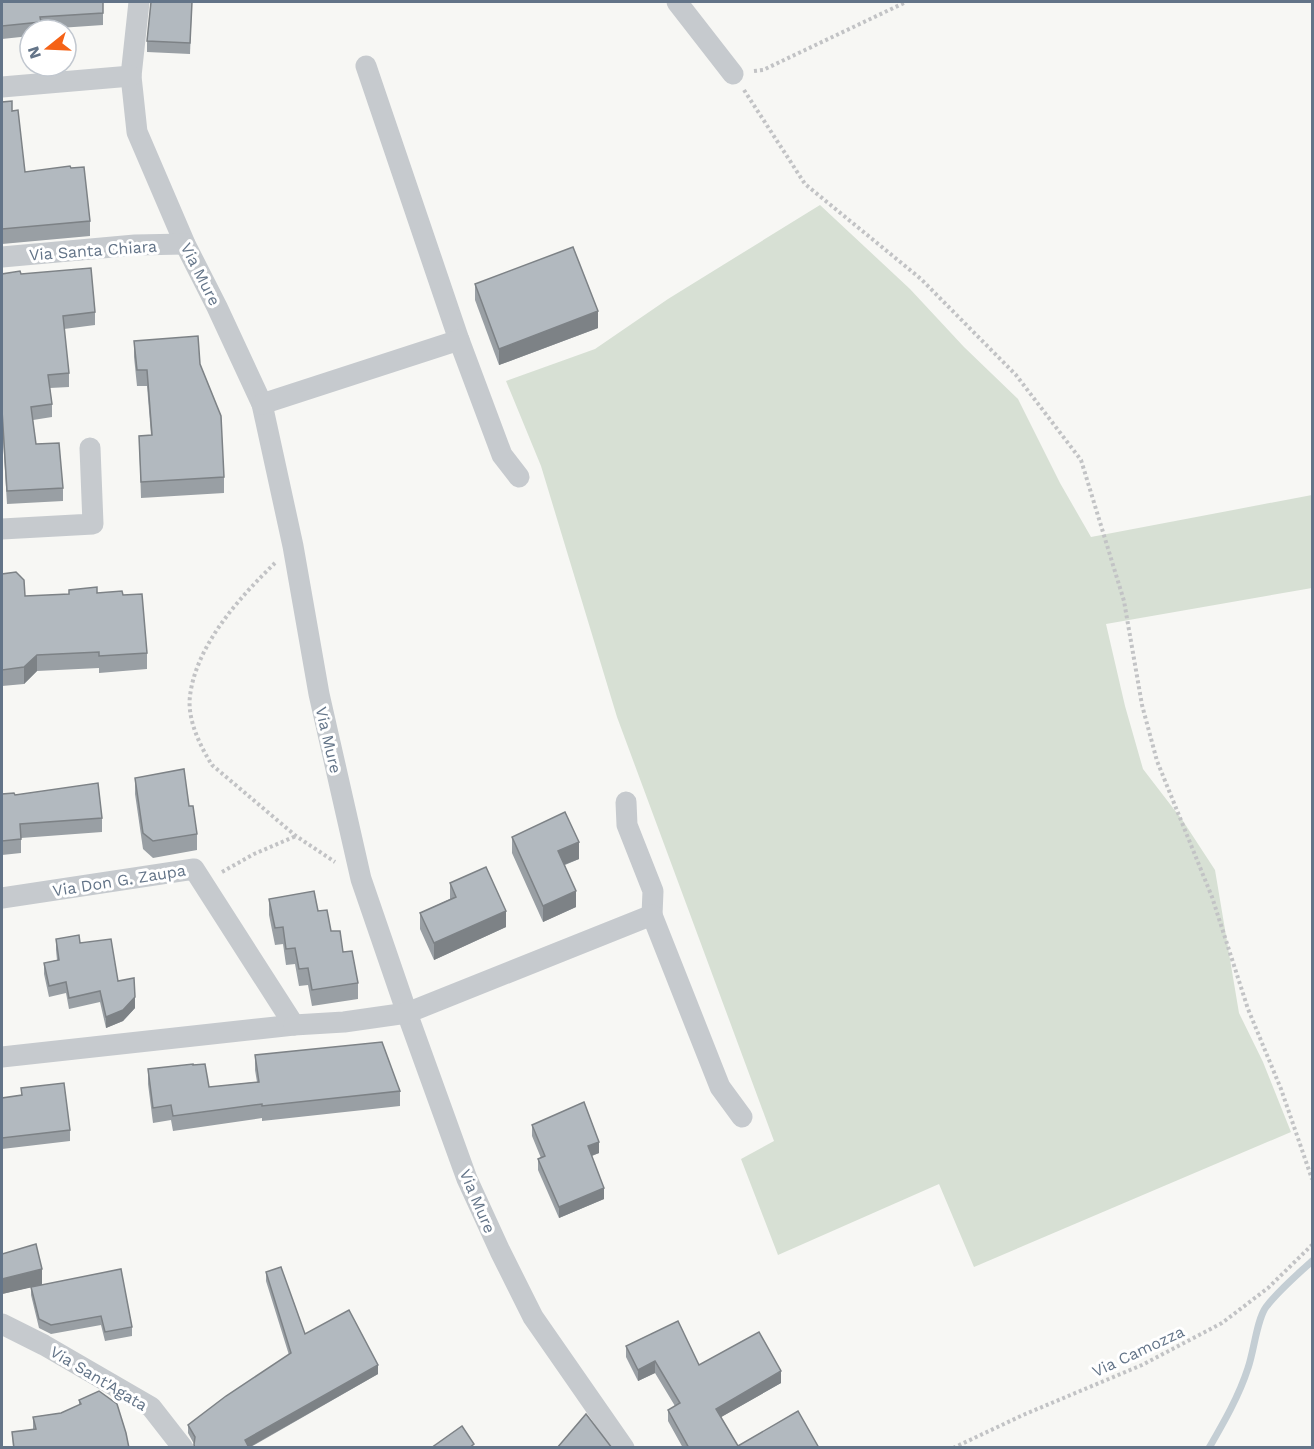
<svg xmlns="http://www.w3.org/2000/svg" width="1314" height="1449" font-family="'Work Sans',sans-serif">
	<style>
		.green { fill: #d7e0d4 }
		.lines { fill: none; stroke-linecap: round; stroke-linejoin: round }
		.stream { stroke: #c4ced4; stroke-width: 7 }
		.path { stroke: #c2c3c5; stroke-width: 4; stroke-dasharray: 3 3; stroke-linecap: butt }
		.street { stroke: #c6cace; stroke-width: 21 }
		.wall { fill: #999fa4 }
		.shaded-wall { fill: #7d8286 }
		.building { fill: #b2b9bf; stroke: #7d8286; stroke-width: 1.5 }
		.labels { text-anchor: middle; stroke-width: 6; stroke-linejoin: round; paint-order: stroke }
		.street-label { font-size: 16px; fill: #637488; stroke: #fff }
	</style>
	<rect width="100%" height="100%" fill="#f7f7f4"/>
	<path class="green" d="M820,205l90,84 54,58 54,52 42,84 31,54 221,-42v93l-206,36 19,82 18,63 40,52 32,49 24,143 24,49 28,70 -317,135 -35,-83 -161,71 -37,-96 33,-18 -157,-424 -76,-251 -35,-85 89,-32 73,-50z"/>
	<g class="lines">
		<path class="stream" d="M1209,1448c15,-26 30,-52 39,-80 6,-17 9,-49 18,-61 13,-17 31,-32 46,-46"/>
		<g class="path">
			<path d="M754,71l9,-1 143,-68"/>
			<path d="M744,90l61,94 116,95 95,96 65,85 43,141 18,104 15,56 55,136 36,112 33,80 31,90"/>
			<path d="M275,563c-35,34 -79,82 -85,133 -3,23 10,50 22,69l84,71 39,26"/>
			<path d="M222,872l32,-18 42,-18"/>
			<path d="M953,1448l70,-33 119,-50 80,-42 46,-35 44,-43"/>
		</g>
		<g class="street">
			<path d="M139,2l-8,74 6,56 48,112 32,63 45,97 31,142 26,148 42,185 46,134 60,166 33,72 33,66 91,131"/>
			<path d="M677,2l56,72"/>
			<path d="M366,66l93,274"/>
			<path d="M2,87l129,-11"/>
			<path d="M2,257l133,-12 50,-1"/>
			<path d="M262,404l197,-64 43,115 17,22"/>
			<path d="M2,529l91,-5 -3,-76"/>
			<path d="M626,802l1,23 26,66 -1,24"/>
			<path d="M2,898l192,-29 100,156 -292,32"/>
			<path d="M294,1025l50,-3 63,-9 245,-98 68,172 22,30"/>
			<path d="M2,1324l42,21 107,62 32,41"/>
		</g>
	</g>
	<g class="wall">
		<path d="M2,2h101v23l-73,5v6l-28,3z"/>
		<path d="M192,2l-2,52 -43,-2v-11z"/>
		<path d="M2,102l10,9 13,61 65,49v15l-88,8z"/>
		<path d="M2,274h19l74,38v13l-31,4 5,44v14l-19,1 2,16v13l-19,3 3,24 27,44v13l-56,3 -5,-81z"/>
		<path d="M475,284l123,44 -99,37 -24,-65z"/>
		<path d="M134,341l66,23 24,113v16l-83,5 -2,-62 12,-1 -4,-49h-10l-3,-29z"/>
		<path d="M2,574l23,22 72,-3 26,2 24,58v16l-48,4v-5l-62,3 -13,13 -22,2z"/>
		<path d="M135,778l54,28 8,28v16l-44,8 -10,-9 -8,-55z"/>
		<path d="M2,794l13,1 87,23v14l-81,6v15l-19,2z"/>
		<path d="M512,837l67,22 -14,6 11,42 -33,15 -31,-69z"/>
		<path d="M450,883l56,44 -72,33 -14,-31v-16l30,-14z"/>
		<path d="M269,899l49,12 25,41 15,31v16l-46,7 -4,-21 -9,1 -4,-22 -9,1 -3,-21 -8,1 -6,-30z"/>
		<path d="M56,939l24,4 38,38 17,27 -12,13 -17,7 -6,-26 -31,7 -3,-16 -17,4 -5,-23v-11l13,-3 -1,-10z"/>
		<path d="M255,1055l145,36v15l-138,15v-3l-89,13 -2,-11 -18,3 -5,-39v-15l45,-4 16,22 48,-5 -2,-12z"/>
		<path d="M21,1088l49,42v11l-68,8v-51l19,-3z"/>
		<path d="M532,1125l67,28 -7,3 12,43 -45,19 -21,-48v-11l3,-1 -9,-22z"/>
		<path d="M2,1254l40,31 90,42v9l-27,5 -4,-16 -50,9 -12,-6 -8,-33v-8l-29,7z"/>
		<path d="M266,1272l39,62 73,40 -129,74h-55v-4l-6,-11v-8l101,-70 -23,-74z"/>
		<path d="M626,1346l73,19 82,18 -60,34 17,29 81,2h-136l-15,-27v-11l7,-4 -20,-33 -17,8 -12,-24z"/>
		<path d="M79,1400l50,48h-116l-1,-16 21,-2v-13l28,-4 18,-8z"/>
	</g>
	<g class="shaded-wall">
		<path d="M598,311v17l-99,37v-16z"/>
		<path d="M37,655v16l-13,13v-17z"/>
		<path d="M579,842v17l-21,8v-16z"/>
		<path d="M576,891v16l-33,15v-16z"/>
		<path d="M506,911v16l-72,33v-17z"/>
		<path d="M135,997v11l-12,13 -17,7v-11z"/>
		<path d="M599,1142v11l-11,4v-11z"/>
		<path d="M604,1188v11l-45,19v-11z"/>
		<path d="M42,1269v16l-40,9v-15z"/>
		<path d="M655,1361v12l-17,8v-11z"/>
		<path d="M378,1365v9l-130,74 -3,-8z"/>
		<path d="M781,1371v12l-65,37v-11z"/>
	</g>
	<g class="building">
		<path d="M2,2h101v11l-63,4 1,5 -39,4z"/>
		<path d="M151,2h41l-2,41 -43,-2z"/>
		<path d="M12,101v10l6,-1 7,62 45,-6 1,2 13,-1 6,54 -88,8v-127z"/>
		<path d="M573,247l25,64 -99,38 -24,-65z"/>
		<path d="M91,268l4,44 -32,4 6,57 -21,2 4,29 -21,3 5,37 23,-1 4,45 -56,3 -5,-81v-136l18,-3 1,3z"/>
		<path d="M198,336l2,28 21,52 3,61 -83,5 -2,-46 13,-1 -5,-65h-10l-3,-29z"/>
		<path d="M16,572l8,8 1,16 44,-2v-4l28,-3v6l25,-2 1,4 19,-1 5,59 -48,3v-4l-62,3 -13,12 -22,3v-96z"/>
		<path d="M184,769l5,37h4l4,28 -44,7 -10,-8 -8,-55z"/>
		<path d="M98,783l4,35 -82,6 1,15 -19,2v-47l12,-1 1,2z"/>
		<path d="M565,812l14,30 -21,9 18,40 -33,15 -31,-69z"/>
		<path d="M486,867l20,44 -72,32 -14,-30 36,-16 -6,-14z"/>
		<path d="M314,891l4,20 9,-1 4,21h9l3,21 9,-1 6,32 -46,7 -4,-22 -9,1 -4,-21 -9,1 -3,-22 -8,1 -6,-29z"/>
		<path d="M79,935l1,8 31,-4 7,42 16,-3 1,19 -12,13 -17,7 -6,-26 -31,7 -3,-16 -17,4 -5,-23 15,-3 -3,-21z"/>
		<path d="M382,1042l18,49 -138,15v-2l-89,12 -2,-11 -18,3 -5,-39 45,-5v1l12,-1 4,23 50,-5 -4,-27z"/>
		<path d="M64,1083l6,47 -68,8v-40l20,-3 -1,-7z"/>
		<path d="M584,1102l15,40 -11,4 16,42 -45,19 -21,-48 7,-3 -13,-31z"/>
		<path d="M36,1244l6,25 -40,10v-25z"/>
		<path d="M281,1267l24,67 44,-24 29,55 -133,75 4,8h-54l-1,-3 1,-8 -7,-12 38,-29 65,-43 -25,-81z"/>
		<path d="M121,1269l11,58 -27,5 -4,-16 -50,9 -12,-6 -8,-32z"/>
		<path d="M678,1321l21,44 60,-33 22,39 -65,38 22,37 60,-35 21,37h-130l-21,-38 12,-7 -25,-42 -17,9 -12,-24z"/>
		<path d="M99,1391l18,13 9,29 3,15h-115l-2,-16 24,-3 -3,-12 28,-4 20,-9 -2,-4z"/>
		<path d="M586,1414l26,34h-55z"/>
		<path d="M462,1426l12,18 -5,4h-38z"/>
	</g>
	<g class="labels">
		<g class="street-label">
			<text transform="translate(93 250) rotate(-4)" y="6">Via Santa Chiara</text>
			<text transform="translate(201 274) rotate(63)" y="6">Via Mure</text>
			<text transform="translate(329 740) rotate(77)" y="6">Via Mure</text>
			<text transform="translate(119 880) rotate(-9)" y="6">Via Don G. Zaupa</text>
			<text transform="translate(478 1201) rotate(67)" y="6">Via Mure</text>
			<text transform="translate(1138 1351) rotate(-25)" y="6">Via Camozza</text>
			<text transform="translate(99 1378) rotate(31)" y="6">Via Sant'Agata</text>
		</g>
	</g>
	<rect width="1314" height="1449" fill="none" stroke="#637488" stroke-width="6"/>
	<g transform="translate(48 48) rotate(252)"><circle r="28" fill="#ffffff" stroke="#c1c7cf" stroke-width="1.5"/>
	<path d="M0-4.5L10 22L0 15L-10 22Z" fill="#f56216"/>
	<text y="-9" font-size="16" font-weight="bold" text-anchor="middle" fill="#637488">N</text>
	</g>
</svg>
